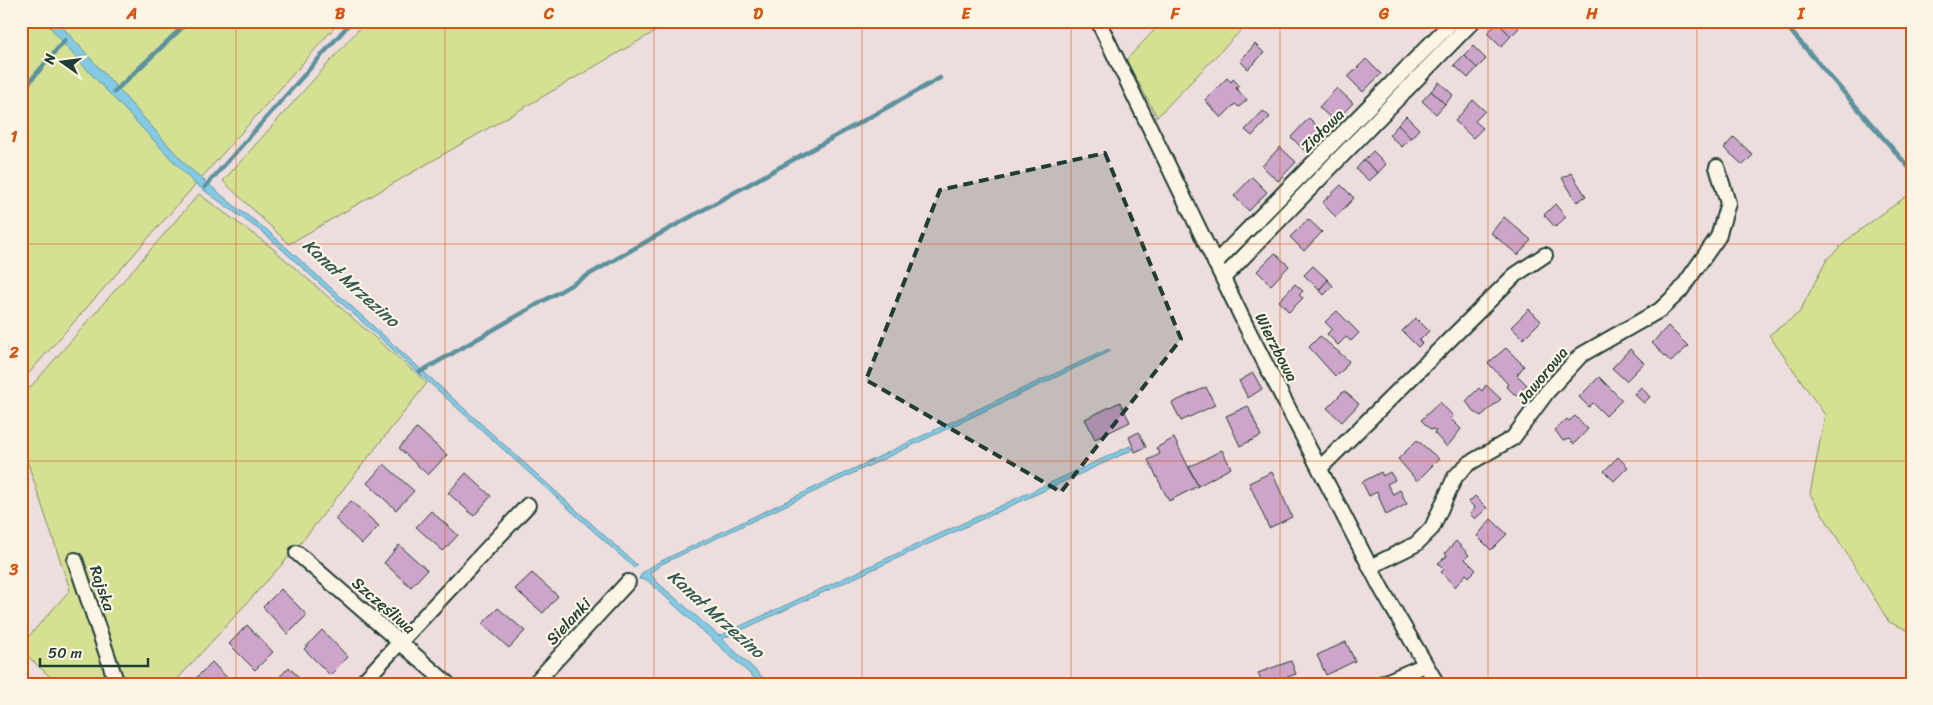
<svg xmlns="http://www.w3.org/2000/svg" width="1933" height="705" font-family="Sriracha,sans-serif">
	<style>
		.green { fill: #d5e093; stroke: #7a8e64 }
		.water { fill: #84cae5; stroke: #5c929e }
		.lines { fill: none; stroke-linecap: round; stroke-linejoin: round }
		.stream { stroke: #5c929e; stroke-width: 4.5 }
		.building { fill: #cda4ca; stroke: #1f3d34 }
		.minor-casing { stroke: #1f3d34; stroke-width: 18 }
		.minor { stroke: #fcf5e5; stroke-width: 14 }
		.marked { fill: #1f3d34; fill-opacity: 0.2; stroke: #1f3d34; stroke-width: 4; stroke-dasharray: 10 6; stroke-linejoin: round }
		.grid { fill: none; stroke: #d45610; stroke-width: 1; stroke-opacity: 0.55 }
		.labels { text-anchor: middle; stroke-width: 4.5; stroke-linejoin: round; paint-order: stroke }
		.street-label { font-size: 16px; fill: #1f3d34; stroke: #fcf5e5 }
		.water-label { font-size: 18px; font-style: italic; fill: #335957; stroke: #fcf5e5 }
		.neatline { fill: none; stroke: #d45610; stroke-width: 2 }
		.grid-label { font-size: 16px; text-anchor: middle; font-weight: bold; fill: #d45610 }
	</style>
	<rect width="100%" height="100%" fill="#edd"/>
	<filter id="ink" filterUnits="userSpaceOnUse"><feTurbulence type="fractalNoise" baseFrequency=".02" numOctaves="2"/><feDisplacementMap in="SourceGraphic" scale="10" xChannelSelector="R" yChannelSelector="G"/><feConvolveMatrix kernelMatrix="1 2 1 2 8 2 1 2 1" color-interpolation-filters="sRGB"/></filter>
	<g filter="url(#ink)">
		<g class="green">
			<path d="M21,21h319l-319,361z"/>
			<path d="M366,21h307l-384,223 -66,-63z"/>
			<path d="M1163,21h87l-93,96 -31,-57z"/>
			<path d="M1911,193l1,2v437l-23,-10 -79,-128 15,-79 -56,-80 30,-22 28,-54 26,-24z"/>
			<path d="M199,194l72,53 156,136 -131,166 -123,135h-115l-37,-34v-5l49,-55 -49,-148v-44z"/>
		</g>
		<g class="water">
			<path d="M45,21h12l130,145 50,42 30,22 370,335 -3,3 -3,-3 -366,-331 -71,-51 -118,-125z"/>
			<path d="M1109,349l2,2 -449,213 -12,9 8,10 61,53 411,-190 2,4 -410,189 48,45h-9l-114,-104 -8,-1 3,-6 15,-10 332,-159z"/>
		</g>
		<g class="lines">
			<g class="stream">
				<path d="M1782,21l130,150"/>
				<path d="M21,92l44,-52"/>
				<path d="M114,92l75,-71"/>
				<path d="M205,187l147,-166"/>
				<path d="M420,372l229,-132 291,-162"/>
			</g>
		</g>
		<g class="building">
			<path d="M1499,21h13l7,7 -8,8 -13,-13z"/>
			<path d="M1498,23l13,13 -10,11 -14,-14z"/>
			<path d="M1255,44l9,9 -16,16 -8,-8z"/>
			<path d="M1473,46l13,13 -9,9 -13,-13z"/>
			<path d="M1464,55l13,13 -9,10 -14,-13z"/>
			<path d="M1366,59l15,15 -18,18 -15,-15z"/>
			<path d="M1227,78l4,4 2,-3 6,6 -3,3 11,12 -8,7 -4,-3 -14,14 -16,-18z"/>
			<path d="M1439,82l14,13 -8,9 -14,-13z"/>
			<path d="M1337,88l16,15 -18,19 -16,-15z"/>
			<path d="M1431,91l14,13 -9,10 -14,-13z"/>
			<path d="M1473,100l12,11 -10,10 8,7 -10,10 -18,-17z"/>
			<path d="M1263,111l7,6 -18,19 -7,-6z"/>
			<path d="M1406,116l13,13 -8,9 -13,-13z"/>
			<path d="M1309,118l15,15 -18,19 -15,-15z"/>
			<path d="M1398,125l13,13 -9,9 -13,-12z"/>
			<path d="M1734,137l19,18 -10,10 -19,-17z"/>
			<path d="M1280,147l16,15 -18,19 -16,-15z"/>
			<path d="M1373,151l13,13 -8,9 -14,-13z"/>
			<path d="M1364,160l14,13 -9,8 -13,-12z"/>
			<path d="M1571,173l15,23 -9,6 -15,-24z"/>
			<path d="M1252,177l15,15 -18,19 -15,-15z"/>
			<path d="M1341,185l13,13 -18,19 -14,-14z"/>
			<path d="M1555,204l11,13 -11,10 -11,-12z"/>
			<path d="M1504,217l27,23 -13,15 -27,-22z"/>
			<path d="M1308,219l14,13 -18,19 -14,-14z"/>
			<path d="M1275,253l14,13 -18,19 -14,-14z"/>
			<path d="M1313,266l15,14 -9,10 -15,-15z"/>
			<path d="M1328,280l5,6 -9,9 -5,-5z"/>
			<path d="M1295,284l8,7 -4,4 4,3 -14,14 -10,-11z"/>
			<path d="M1529,309l12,12 -18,18 -12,-12z"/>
			<path d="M1337,311l22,22 -8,8 -5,-4 -8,8 -11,-11 5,-5 -7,-7z"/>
			<path d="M1416,318l13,13 -10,10 3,2 -4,4 -16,-16z"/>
			<path d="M1668,326l20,20 -17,16 -19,-19z"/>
			<path d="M1320,336l29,25 -5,8 -9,7 -26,-29z"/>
			<path d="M1506,348l18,18 -7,9 10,10 -11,11 -10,-10 2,-2 -20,-21z"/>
			<path d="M1630,349l14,14 -18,18 -14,-13z"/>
			<path d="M1253,373l9,16 -14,9 -9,-17z"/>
			<path d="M1599,377l23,23 -16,16 -13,-13 -4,4 -10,-10z"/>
			<path d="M1486,385l15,14 -20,17 -8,-5 -7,-10 13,-13 3,3z"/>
			<path d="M1206,387l9,18 -34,16 -9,-18z"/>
			<path d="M1641,387l9,10 -6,6 -10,-9z"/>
			<path d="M1344,391l15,13 -17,18 -15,-14z"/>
			<path d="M1120,402l10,20 -35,17 -10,-20z"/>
			<path d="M1440,402l13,14 -2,3 10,10 -14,18 -13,-14 2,-2 -3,-2 -2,1 -10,-10z"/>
			<path d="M1248,406l13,30 -21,10 -14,-30z"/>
			<path d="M1575,416l13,13 -14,15 -5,-5 -6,2 -8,-11 12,-11 2,2z"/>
			<path d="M417,428l30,27 -19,20 -29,-27z"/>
			<path d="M1139,432l7,15 -11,5 -6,-15z"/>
			<path d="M1174,438l24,48 -29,15 -21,-41 12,-6 -4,-6z"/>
			<path d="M1417,440l22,19 -22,22 -19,-22z"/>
			<path d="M1222,450l9,18 -33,18 -9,-19z"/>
			<path d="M1618,457l10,10 -14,14 -10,-10z"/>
			<path d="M384,464l30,27 -18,19 -29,-27z"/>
			<path d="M1272,472l20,45 -23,11 -20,-45z"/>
			<path d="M1381,472l2,4 7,-4 5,8 -8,4 6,10 7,-4 7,14 -21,11 -9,-23 -8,4 -7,-14z"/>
			<path d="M466,473l25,23 -17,20 -26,-23z"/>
			<path d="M1475,496l12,12 -12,11 -5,-5 5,-6 -6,-6z"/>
			<path d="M351,501l28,25 -17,18 -27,-25z"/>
			<path d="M431,511l27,24 -15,16 -27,-24z"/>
			<path d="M1491,519l16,15 -16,16 -14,-14z"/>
			<path d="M1456,541l13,14 -4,4 11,11 -7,7 -3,-3 -11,13 -14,-15 3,-3 -6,-6 9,-7 -2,-3z"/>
			<path d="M399,545l28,25 -16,17 -27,-24z"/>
			<path d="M532,573l26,23 -15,17 -28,-24z"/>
			<path d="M281,589l26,26 -19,19 -25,-27z"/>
			<path d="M498,608l27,23 -16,17 -27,-24z"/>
			<path d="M247,625l26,27 -18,18 -26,-26z"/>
			<path d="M322,630l26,27 -18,18 -26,-26z"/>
			<path d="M1346,642l9,19 -29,14 -9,-20z"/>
			<path d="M1291,661l5,13 -14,5 2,5h-22l-4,-11z"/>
			<path d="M212,662l21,22h-36l-3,-4z"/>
			<path d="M289,667l16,17h-32z"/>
		</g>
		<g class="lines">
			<g class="minor-casing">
				<g id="minor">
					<path d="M1098,21l150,309 133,258 56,96"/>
					<path d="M1215,263l238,-242"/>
					<path d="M1223,278l250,-257"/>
					<path d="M1321,467l194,-192 30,-20"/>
					<path d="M297,553l151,131"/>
					<path d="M75,560l42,124"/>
					<path d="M1370,567l46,-23 16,-16 23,-51 13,-13 45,-26 34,-46 34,-37 79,-45 20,-19 38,-54 10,-34 -11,-36"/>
					<path d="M361,684l167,-179"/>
					<path d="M534,684l94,-102"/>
					<path d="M1381,684l44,-19"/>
				</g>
			</g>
			<use href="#minor" class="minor"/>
		</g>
	</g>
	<path class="marked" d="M1105,153l76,186 -120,153 -195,-112 74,-190z"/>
	<path class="grid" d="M236,21v663M445,21v663M654,21v663M862,21v663M1071,21v663M1280,21v663M1488,21v663M1697,21v663M21,244h1891M21,461h1891"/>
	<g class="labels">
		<g class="street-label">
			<text transform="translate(1322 130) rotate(-45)" y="6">Ziołowa</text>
			<text transform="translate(1277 347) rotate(63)" y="6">Wierzbowa</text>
			<text transform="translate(1542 375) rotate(-50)" y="6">Jaworowa</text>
			<text transform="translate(103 588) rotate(71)" y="6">Rajska</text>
			<text transform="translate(384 605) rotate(41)" y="6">Szczęśliwa</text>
			<text transform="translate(568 621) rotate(-47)" y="6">Sielanki</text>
		</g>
		<g class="water-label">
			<text transform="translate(351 283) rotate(42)" y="6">Kanał Mrzezino</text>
			<text transform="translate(716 614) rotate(42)" y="6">Kanał Mrzezino</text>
		</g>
	</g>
	<rect width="1933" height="705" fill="none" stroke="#fcf5e5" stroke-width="55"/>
	<g transform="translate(62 62) rotate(284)" stroke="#fcf5e5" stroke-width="4" paint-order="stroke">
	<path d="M0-4L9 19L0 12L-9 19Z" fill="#1f3d34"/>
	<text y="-8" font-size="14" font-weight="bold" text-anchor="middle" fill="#1f3d34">N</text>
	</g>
	<path d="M40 658v8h108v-8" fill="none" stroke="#1f3d34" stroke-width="2.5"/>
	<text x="48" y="658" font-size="15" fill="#1f3d34" stroke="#fcf5e5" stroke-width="4" paint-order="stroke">50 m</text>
	<rect x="28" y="28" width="1878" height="650" class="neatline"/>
	<g class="grid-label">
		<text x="132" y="19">A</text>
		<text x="340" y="19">B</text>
		<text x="549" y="19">C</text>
		<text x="758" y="19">D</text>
		<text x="966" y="19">E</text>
		<text x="1175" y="19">F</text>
		<text x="1384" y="19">G</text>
		<text x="1592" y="19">H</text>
		<text x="1801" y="19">I</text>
		<text x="14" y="142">1</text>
		<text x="14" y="358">2</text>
		<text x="14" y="575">3</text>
	</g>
</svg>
